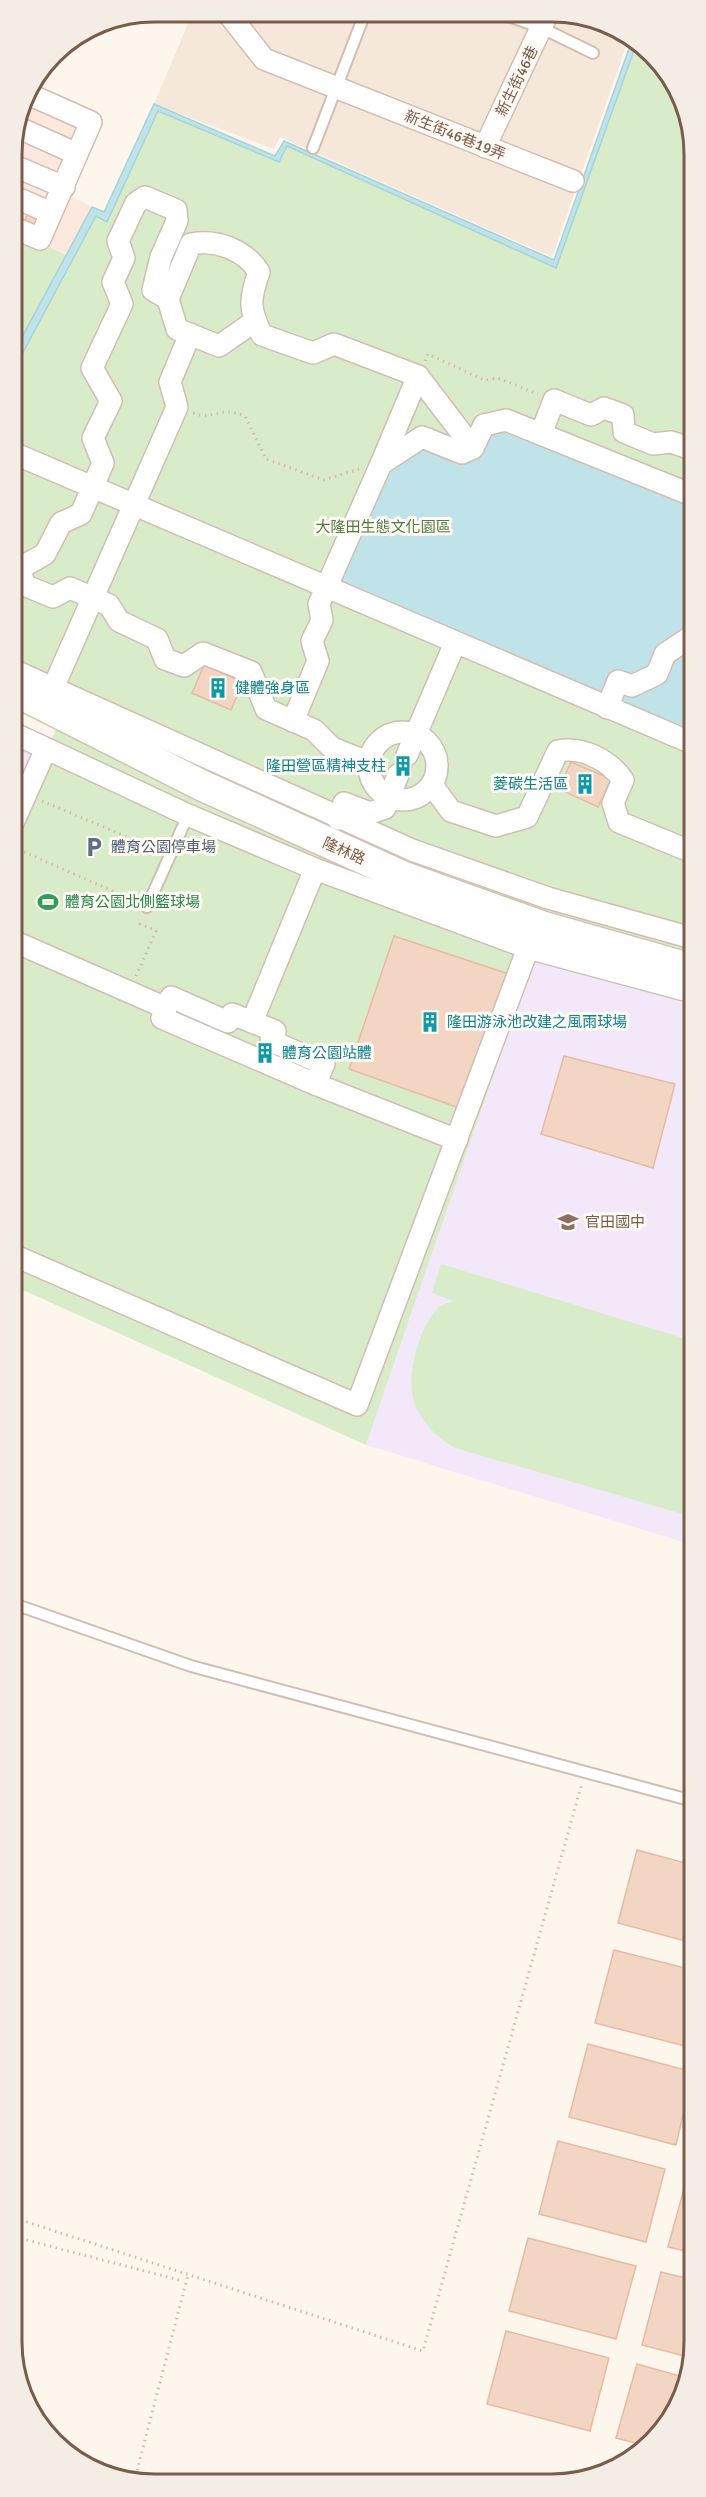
<svg xmlns="http://www.w3.org/2000/svg" width="706" height="2497" font-family="Signika,'Noto Sans TC',sans-serif">
	<style>
		.residential { fill: #f5e8da }
		.commercial { fill: #fde8e0 }
		.education { fill: #f3e8fa }
		.green { fill: #d8ecc9 }
		.water { fill: #bfe3e8; stroke: #a5d3da; stroke-width: 1.5 }
		.building { fill: #f3d5c3; stroke: #e6bba3; stroke-width: 1.5 }
		.lines { fill: none; stroke-linecap: round; stroke-linejoin: round }
		.lane-casing { stroke: #d1beb0; stroke-width: 14 }
		.street-casing { stroke: #d1beb0; stroke-width: 24 }
		.secondary-casing { stroke: #d6c0b0; stroke-width: 33 }
		.path { stroke: #d9b8a5; stroke-width: 3; stroke-dasharray: 1.5 4.5; stroke-linecap: butt }
		.lane { stroke: #fff; stroke-width: 10 }
		.street { stroke: #fff; stroke-width: 21 }
		.secondary { stroke: #fff; stroke-width: 30 }
		.labels { text-anchor: middle; stroke-width: 6; stroke-linejoin: round; paint-order: stroke }
		.street-label { font-size: 15px; fill: #7a5c4d; stroke: #fffaf3 }
		.park-label { font-size: 15px; fill: #537a41; stroke: #fffaf3 }
		.culture-label { font-size: 15px; fill: #0d838f; stroke: #fffaf3; text-anchor: start }
		.service-label { font-size: 15px; fill: #4e5e75; stroke: #fffaf3; text-anchor: start }
		.leisure-label { font-size: 15px; fill: #27864d; stroke: #fffaf3; text-anchor: start }
		.education-label { font-size: 15px; fill: #785e54; stroke: #fffaf3; text-anchor: start }
		.rim { fill: none; stroke: #7a5c4d; stroke-width: 3 }
	</style>
	<rect width="100%" height="100%" fill="#fdf6ec"/>
	<path class="residential" d="M193,12l386,3 49,26 -76,216 -272,-120 -6,12 -120,-45z"/>
	<path class="commercial" d="M27,92l68,22 -35,77 32,16 -26,48 -54,-23v-86z"/>
	<g class="education">
		<path d="M13,737l23,11 -23,75z"/>
		<path d="M534,957l158,43 1,545 -327,-100z"/>
	</g>
	<g class="green">
		<path d="M636,45l16,9 39,73 1,873 -158,-43 -168,488 -352,-159 -1,-464 47,-101 -47,-29 -1,-462 54,25 26,-48 12,5 50,-108 125,58 8,-16 269,121z"/>
		<path d="M441,1264l252,77v176l-238,-69c-17,-10 -29,-21 -38,-39 -14,-26 1,-80 20,-100 4,-5 11,-6 16,-8l-21,-8z"/>
	</g>
	<g class="water">
		<path d="M631,43l5,2 -80,223 -269,-122 -8,16 -121,-51 -51,111 -11,-6 -83,155v-17l79,-147 12,5 50,-108 121,52 9,-15 270,119z"/>
		<path d="M506,420l186,75v248l-365,-156 48,-123 47,-27 40,16z"/>
	</g>
	<g class="building">
		<path d="M30,208l16,7 -8,21 -17,-7z"/>
		<path d="M204,665l39,17 -12,28 -39,-17z"/>
		<circle cx="403" cy="766" r="9"/>
		<path d="M571,762l40,17 -13,28 -39,-18z"/>
		<path d="M394,936l118,39 -47,135 -116,-41z"/>
		<path d="M564,1056l111,28 -22,84 -112,-34z"/>
		<path d="M637,1850l56,15v78l-75,-20z"/>
		<path d="M614,1950l79,20v78l-98,-25z"/>
		<path d="M588,2044l105,28 -17,73 -107,-28z"/>
		<path d="M558,2141l107,28 -19,73 -107,-28z"/>
		<path d="M688,2174l6,1v78l-26,-6z"/>
		<path d="M528,2238l108,28 -20,73 -107,-28z"/>
		<path d="M661,2272l33,8 -2,78 -50,-13z"/>
		<path d="M506,2331l103,27 -19,73 -103,-27z"/>
		<path d="M637,2364l50,14 -4,19 -25,40 -12,9 -30,-8z"/>
	</g>
	<g class="lines">
		<g class="lane-casing">
			<g id="lane">
				<path d="M503,14l39,14 51,25"/>
				<path d="M313,148l52,-135"/>
				<path d="M147,907l41,-92"/>
				<path d="M14,1604l177,62 502,135"/>
			</g>
		</g>
		<g class="street-casing">
			<g id="street">
				<path d="M227,12l37,47 309,122"/>
				<path d="M26,93l65,29 -14,32"/>
				<path d="M485,147l62,-132"/>
				<path d="M12,165l52,22"/>
				<path d="M12,196l39,17"/>
				<path d="M12,227l28,12 37,-85 -60,-27"/>
				<path d="M255,321l-36,25 -42,-17 -9,-30 23,-55c26,-5 54,6 68,28 -10,28 -10,37 3,63l51,18 21,-9 84,32 55,72"/>
				<path d="M541,434l13,-34 37,15 13,-7 19,7 1,17 29,12 18,-2 21,7"/>
				<path d="M13,453l679,290"/>
				<path d="M381,464l37,-88"/>
				<path d="M13,565l7,3 4,17 29,12 17,-9 39,17 10,16 38,18 8,20 19,7 19,-13 48,19 15,37 48,21 18,18 38,15"/>
				<path d="M20,568l25,-14 16,-31 20,-9 22,-51 -10,-25 18,-37 -19,-33 30,-64 -9,-22 11,-24 -6,-17 18,-38 9,-6 31,13 1,11 -16,36 -8,33 15,9"/>
				<path d="M13,670l399,180 136,48 144,40"/>
				<path d="M53,688l124,-281 -7,-25 20,-48"/>
				<path d="M607,708l11,-27 14,5 25,-12 8,-20 27,-18"/>
				<path d="M293,721l25,-60 -6,-20 10,-21 -3,-16 62,-140 41,-27 40,16 11,-5 11,-23 22,-5 186,75"/>
				<circle cx="403" cy="766" r="34"/>
				<path d="M13,733l175,82 127,54 213,79 -171,457 -344,-150"/>
				<path d="M407,755l48,-112"/>
				<path d="M432,785l19,26 45,15 31,-9 31,-66c24,-5 51,9 65,29l-10,23 6,19 73,30"/>
				<path d="M338,819l6,-16 26,10 15,-5 13,-33"/>
				<path d="M13,823l33,-74"/>
				<path d="M13,941l153,67 5,-11 57,25 4,-8 43,17 -4,10 53,23 -9,20 142,56"/>
				<path d="M528,948l164,44"/>
				<path d="M166,1008l-4,10 153,66"/>
				<path d="M252,1022l63,-153"/>
			</g>
		</g>
		<g class="secondary-casing">
			<path id="secondary" d="M13,690l188,95 203,92 140,50 148,42"/>
		</g>
		<g class="path">
			<path d="M425,361l3,-7 56,26 14,-2 40,16"/>
			<path d="M193,413c22,8 26,-8 52,3l21,43 58,21 35,-11"/>
			<path d="M42,801l116,49"/>
			<path d="M13,847l122,54"/>
			<path d="M136,976l20,-45 -16,-7 2,-5"/>
			<path d="M15,2218l408,133 159,-568"/>
			<path d="M15,2237l164,43"/>
			<path d="M134,2482l54,-207"/>
		</g>
		<use href="#lane" class="lane"/>
		<use href="#street" class="street"/>
		<use href="#secondary" class="secondary"/>
	</g>
	<defs>
		<g id="building-bare" transform="scale(1.62)"><path d="M-4-6H4V6H1V3H-1V6H-4ZM-2.5-4.3h1.7v1.8h-1.7ZM.8-4.3h1.7v1.8H.8ZM-2.5-1h1.7V.8h-1.7ZM.8-1h1.7V.8H.8Z" fill="#0f9aa8" stroke="#fffaf3" stroke-width="2.5" paint-order="stroke"/></g>
		<g id="parking-bare" transform="scale(1.62)"><path d="M-3.5-5.5H1a3.5 3.5 0 0 1 0 7H-1V5.5H-3.5ZM-1-3.4V-.6H.8a1.4 1.4 0 0 0 0-2.8Z" fill="#5c6f8a" stroke="#fffaf3" stroke-width="2.5" paint-order="stroke"/></g>
		<g id="stadium-bare" transform="scale(1.62)"><path d="M0-5a6.5 5 0 1 0 0 10a6.5 5 0 1 0 0-10ZM-3.5-1.8h7v3.6h-7Z" fill="#2e9e5b" stroke="#fffaf3" stroke-width="2.5" paint-order="stroke"/></g>
		<g id="school-bare" transform="scale(1.62)"><path d="M0-5L7-2L0 1L-7-2ZM-4 1L0 2.5L4 1V4Q0 6-4 4Z" fill="#8d6e63" stroke="#fffaf3" stroke-width="2.5" paint-order="stroke"/></g>
	</defs>
	<g fill-rule="evenodd">
		<use href="#building-bare" x="218" y="688"/>
		<use href="#building-bare" x="403" y="766"/>
		<use href="#building-bare" x="585" y="784"/>
		<use href="#parking-bare" x="94" y="847"/>
		<use href="#stadium-bare" x="48" y="902"/>
		<use href="#building-bare" x="430" y="1022"/>
		<use href="#building-bare" x="265" y="1053"/>
		<use href="#school-bare" x="568" y="1222"/>
	</g>
	<g class="labels">
		<g class="street-label">
			<text transform="translate(517 81) rotate(-64)" y="5">新生街46巷</text>
			<text transform="translate(455 135) rotate(22)" y="5">新生街46巷19弄</text>
			<text transform="translate(344 851) rotate(24)" y="5">隆林路</text>
		</g>
		<g class="park-label">
			<text x="383" y="532">大隆田生態文化園區</text>
		</g>
		<g class="culture-label">
			<text x="235" y="693">健體強身區</text>
			<text x="386" y="771" text-anchor="end">隆田營區精神支柱</text>
			<text x="568" y="789" text-anchor="end">菱碳生活區</text>
			<text x="447" y="1027">隆田游泳池改建之風雨球場</text>
			<text x="282" y="1058">體育公園站體</text>
		</g>
		<g class="service-label">
			<text x="111" y="852">體育公園停車場</text>
		</g>
		<g class="leisure-label">
			<text x="65" y="907">體育公園北側籃球場</text>
		</g>
		<g class="education-label">
			<text x="585" y="1227">官田國中</text>
		</g>
	</g>
	<path d="M0 0H706V2497H0ZM154 22H552A132 132 0 0 1 684 154V2342A132 132 0 0 1 552 2474H154A132 132 0 0 1 22 2342V154A132 132 0 0 1 154 22Z" fill="#f4ede6" fill-rule="evenodd"/>
	<path class="rim" d="M154 22H552A132 132 0 0 1 684 154V2342A132 132 0 0 1 552 2474H154A132 132 0 0 1 22 2342V154A132 132 0 0 1 154 22Z"/>
</svg>
